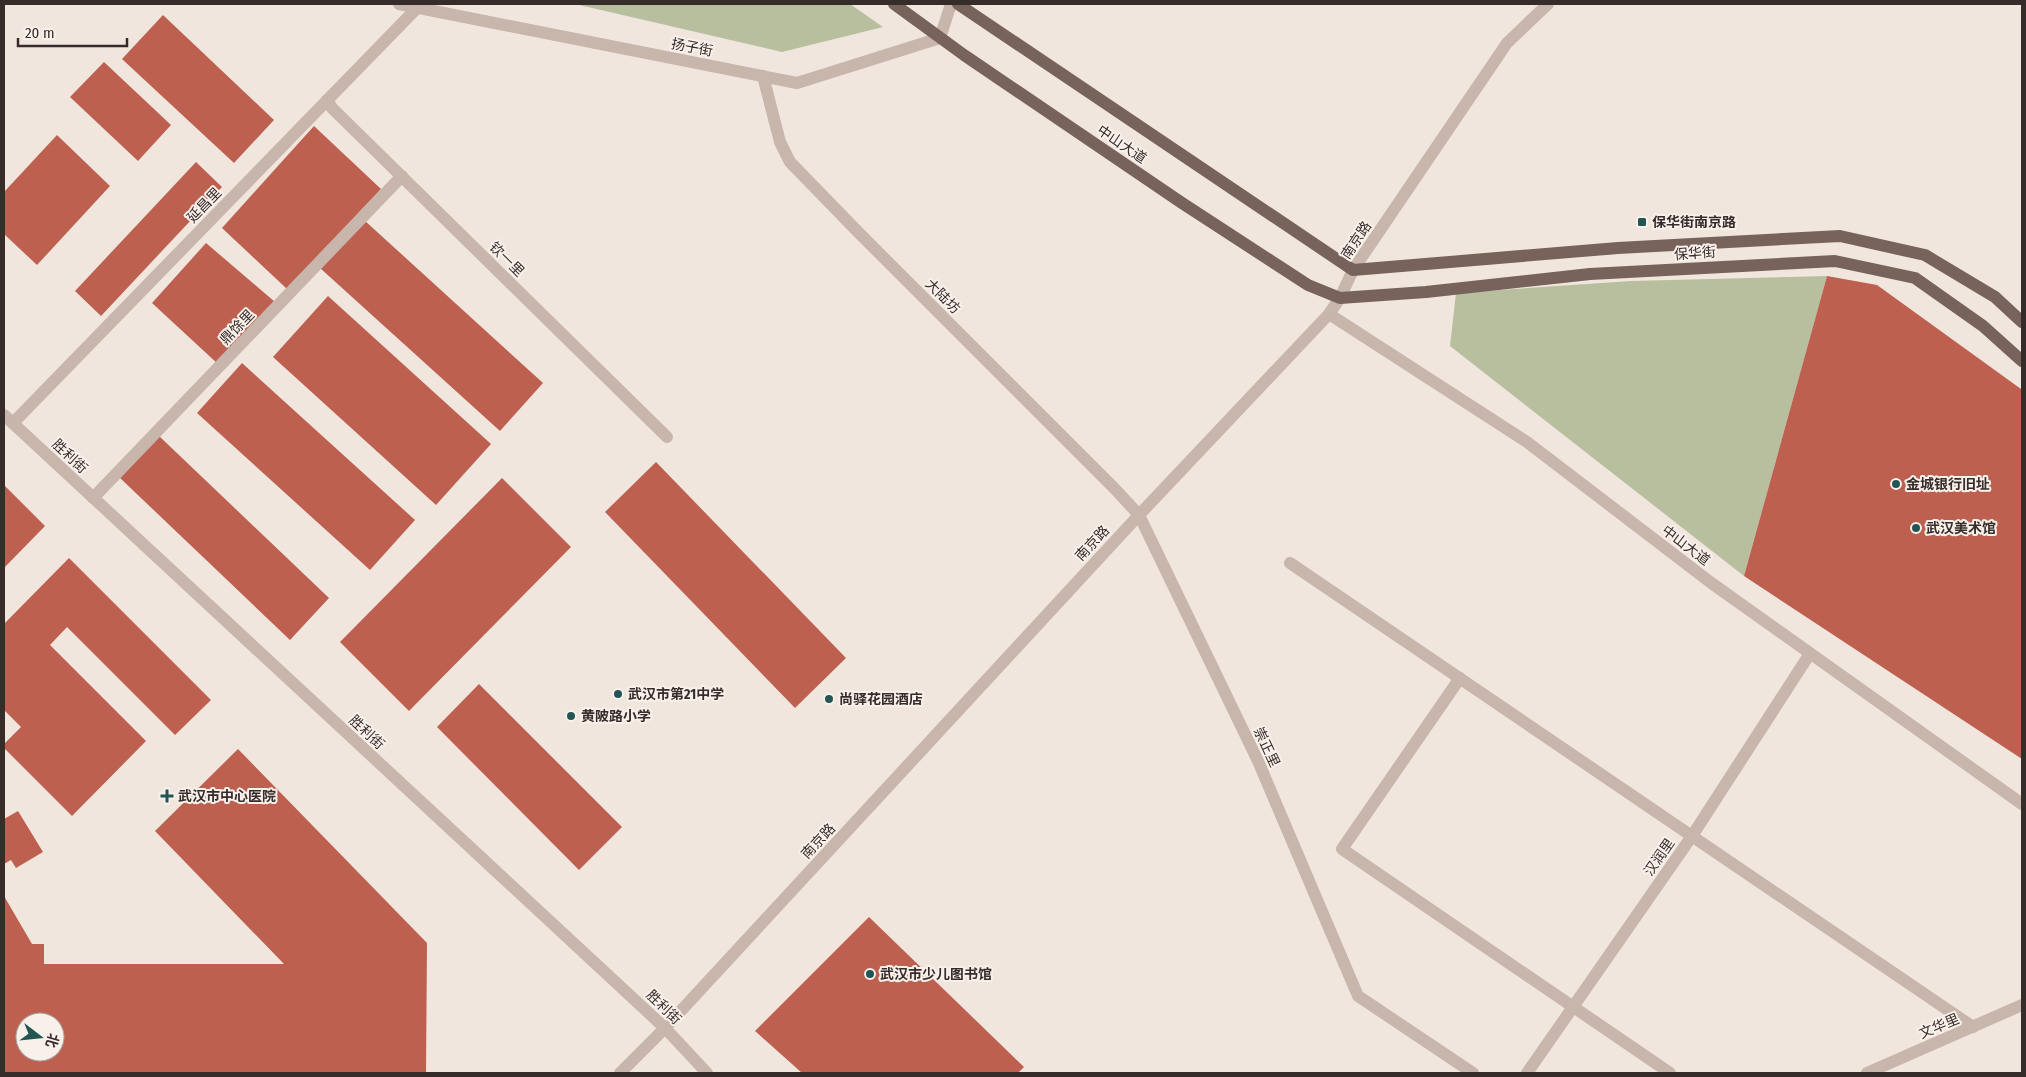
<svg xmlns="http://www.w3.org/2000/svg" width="2026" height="1077" font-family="'Fira Sans Condensed','Noto Sans SC',sans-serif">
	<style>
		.green { fill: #b7bf9f }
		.building { fill: #bd6050; fill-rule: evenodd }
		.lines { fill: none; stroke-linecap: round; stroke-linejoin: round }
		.minor { stroke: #c8b5ab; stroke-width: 12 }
		.major { stroke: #77625c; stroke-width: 12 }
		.poi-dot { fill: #225553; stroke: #f8f0ea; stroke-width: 2 }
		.labels { text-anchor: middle; stroke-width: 4; stroke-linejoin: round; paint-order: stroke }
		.street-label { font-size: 14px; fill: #362c29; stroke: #f8f0ea }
		.poi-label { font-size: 14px; font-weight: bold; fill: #362c29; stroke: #f8f0ea; text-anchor: start }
	</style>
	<rect width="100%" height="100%" fill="#f1e6de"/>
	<g class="green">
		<path d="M575,4h275l33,23 -101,25z"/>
		<path d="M1827,276l-83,300 -294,-230 6,-53 175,-12z"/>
	</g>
	<g class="building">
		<path d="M163,15l111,105 -40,43 -112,-104z"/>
		<path d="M104,62l67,63 -33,36 -68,-64z"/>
		<path d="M314,126l67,63 -94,100 -65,-61z"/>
		<path d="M57,135l53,51 -73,79 -33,-31v-42z"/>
		<path d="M196,162l26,25 -121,129 -26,-25z"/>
		<path d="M364,220l179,163 -43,48 -180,-163z"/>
		<path d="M206,243l69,59 -57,62 -66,-61z"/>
		<path d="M1827,276l50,9 144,104 1,3v367l-278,-183z"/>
		<path d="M328,296l163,148 -55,61 -163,-148z"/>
		<path d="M242,363l173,157 -45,50 -173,-157z"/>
		<path d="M158,435l171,163 -39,42 -171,-163z"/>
		<path d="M656,462l190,196 -51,50 -190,-196z"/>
		<path d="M502,478l69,69 -162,164 -69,-69z"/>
		<path d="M4,485l41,41 -41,42z"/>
		<path d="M69,558l142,142 -36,35 -108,-108 -17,18 96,96 -74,75 -68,-68v-4l17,-17 -17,-17v-86z"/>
		<path d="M479,684l143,143 -43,43 -142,-143z"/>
		<path d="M238,749l189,194 -1,130h-422v-177l28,48h12v20h240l-129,-133zM25,1022h30v30h-30z"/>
		<path d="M18,811l25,41 -27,16 -5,-8 -7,4v-45z"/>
		<path d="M869,917l155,150 -6,6h-216l-47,-42z"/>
	</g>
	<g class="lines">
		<g class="minor">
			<path d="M399,4l398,79 143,-45 11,-34"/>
			<path d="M763,76l17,66 10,20 69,71 256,256 24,26 119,246 100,235 115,77"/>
			<path d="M327,100l5,8 335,329"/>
			<path d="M1329,314l198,128 183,140 312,222"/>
			<path d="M4,415l661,613 42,45"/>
			<path d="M13,423l404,-415"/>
			<path d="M93,498l309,-322"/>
			<path d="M1290,563l683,464"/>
			<path d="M1460,678l-118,171 328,224"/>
			<path d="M620,1073l45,-45 474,-513 190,-201 11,-16 13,-28 154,-227 41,-39"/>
			<path d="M1527,1073l165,-237 117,-181"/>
			<path d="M1867,1073l155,-68"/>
		</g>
		<g class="major">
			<path d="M894,4l70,51 218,148 126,82 32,13 86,-6 164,-18 245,-13 80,17 68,48 39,35"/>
			<path d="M958,4l395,266 265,-22 222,-12 85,19 70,42 27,25"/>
		</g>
	</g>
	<g class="poi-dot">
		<rect x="1637" y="217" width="10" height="10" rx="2.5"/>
		<circle cx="1896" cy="484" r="5"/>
		<circle cx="1916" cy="528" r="5"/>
		<circle cx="618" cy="694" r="5"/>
		<circle cx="829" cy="699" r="5"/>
		<circle cx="571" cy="716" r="5"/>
		<path d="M164.5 788.5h5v5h5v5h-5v5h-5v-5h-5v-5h5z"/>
		<circle cx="870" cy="974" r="5"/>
	</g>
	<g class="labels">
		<g class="street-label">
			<text transform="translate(692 47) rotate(11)" y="5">扬子街</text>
			<text transform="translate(1122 144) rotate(34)" y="5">中山大道</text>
			<text transform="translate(204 205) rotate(-46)" y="5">延昌里</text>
			<text transform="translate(1356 240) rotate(-56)" y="5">南京路</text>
			<text transform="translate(1695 253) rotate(-4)" y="5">保华街</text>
			<text transform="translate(507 259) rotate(45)" y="5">钦一里</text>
			<text transform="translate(943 296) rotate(45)" y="5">大陆坊</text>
			<text transform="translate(237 327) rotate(-46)" y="5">鼎馀里</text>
			<text transform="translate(70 456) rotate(43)" y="5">胜利街</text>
			<text transform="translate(1092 543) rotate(-47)" y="5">南京路</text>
			<text transform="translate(1686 545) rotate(37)" y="5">中山大道</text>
			<text transform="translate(367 732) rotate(43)" y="5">胜利街</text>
			<text transform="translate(1267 747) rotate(65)" y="5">崇正里</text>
			<text transform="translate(818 841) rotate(-47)" y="5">南京路</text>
			<text transform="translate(1659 857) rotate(-55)" y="5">汉润里</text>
			<text transform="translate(664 1007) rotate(44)" y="5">胜利街</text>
			<text transform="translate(1939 1026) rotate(-23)" y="5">文华里</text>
		</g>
		<g class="poi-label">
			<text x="1652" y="227">保华街南京路</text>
			<text x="1906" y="489">金城银行旧址</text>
			<text x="1926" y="533">武汉美术馆</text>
			<text x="628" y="699">武汉市第21中学</text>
			<text x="839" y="704">尚驿花园酒店</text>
			<text x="581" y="721">黄陂路小学</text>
			<text x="178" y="801">武汉市中心医院</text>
			<text x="880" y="979">武汉市少儿图书馆</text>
		</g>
	</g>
	<rect width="2026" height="1077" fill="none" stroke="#362c29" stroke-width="10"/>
	<g transform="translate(40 1037) rotate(106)"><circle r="24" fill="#f8f0ea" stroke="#aaa29d"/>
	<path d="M0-4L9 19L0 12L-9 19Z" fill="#225553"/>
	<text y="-8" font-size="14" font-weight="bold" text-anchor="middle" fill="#362c29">北</text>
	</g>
	<path d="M18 38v8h109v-8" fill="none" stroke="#362c29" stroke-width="2.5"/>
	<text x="25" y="38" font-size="15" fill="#362c29" stroke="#f8f0ea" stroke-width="4" paint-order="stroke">20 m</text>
</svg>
